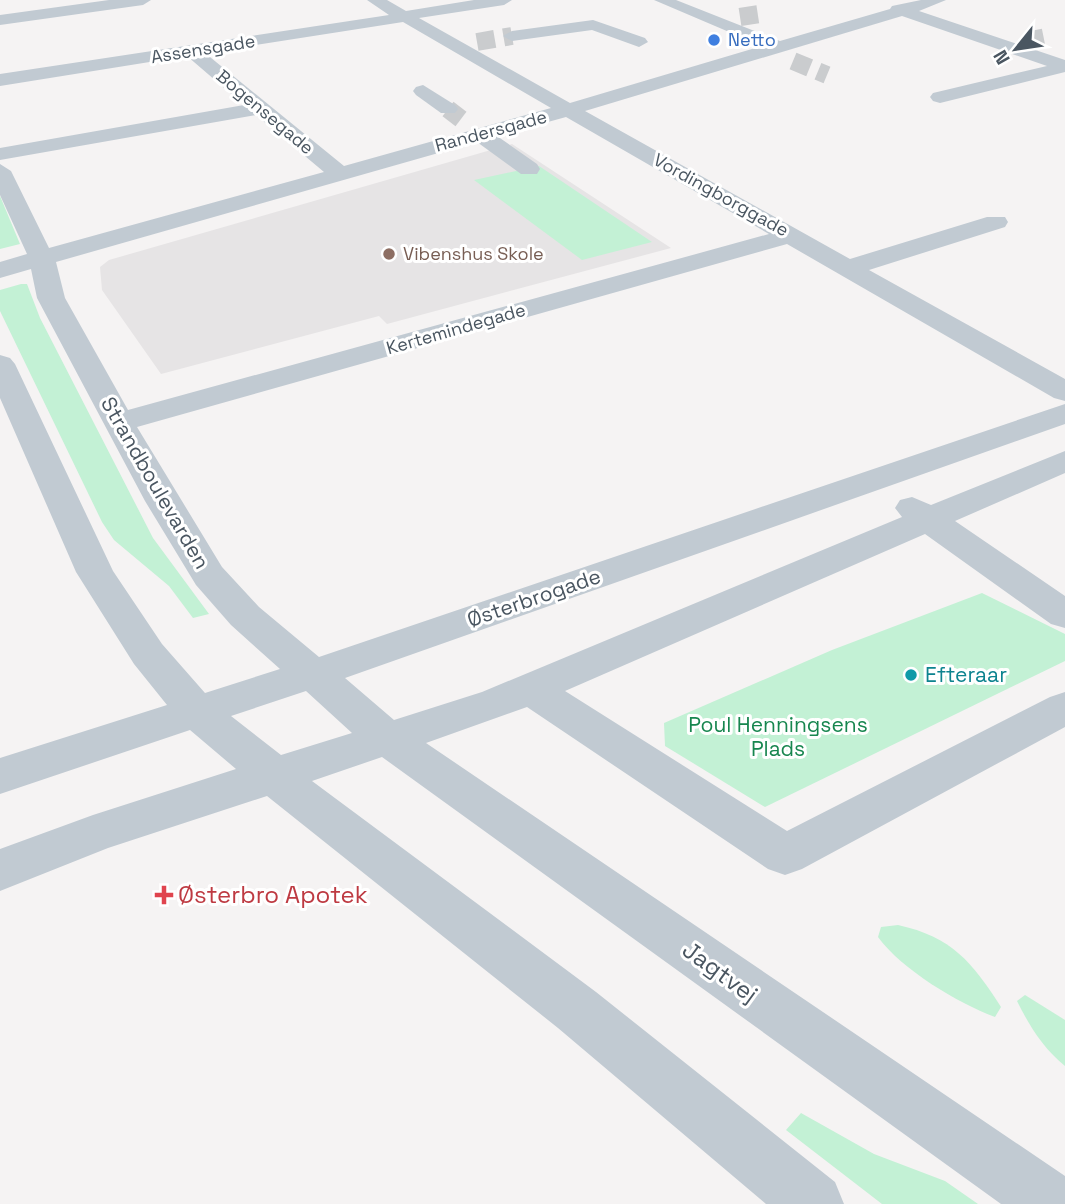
<svg xmlns="http://www.w3.org/2000/svg" width="1065" height="1204" font-family="'Space Grotesk',sans-serif">
	<style>
		.education { fill: #e6e4e5 }
		.green { fill: #c3f1d5 }
		.lines { fill: none; stroke-linecap: round; stroke-linejoin: round }
		.minor-tunnel { stroke: #caccce; stroke-width: 18; stroke-dasharray: 18 9; stroke-linecap: butt }
		.minor { fill: #c1cad2; fill-rule: evenodd }
		.shop-dot { fill: #3f7fe0; stroke: #fff; stroke-width: 2.5 }
		.education-dot { fill: #8d6e63; stroke: #fff; stroke-width: 2.5 }
		.culture-dot { fill: #0f9aa8; stroke: #fff; stroke-width: 2.5 }
		.health-dot { fill: #e0444e; stroke: #fff; stroke-width: 2.5 }
		.labels { text-anchor: middle; stroke-width: 6; stroke-linejoin: round; paint-order: stroke }
		.far-shop-label { font-size: 18px; fill: #366cbe; stroke: #fff; text-anchor: start }
		.far-street-label { font-size: 18px; fill: #4a5661; stroke: #fff }
		.far-education-label { font-size: 18px; fill: #785e54; stroke: #fff; text-anchor: start }
		.street-label { font-size: 21px; fill: #4a5661; stroke: #fff }
		.culture-label { font-size: 21px; fill: #0d838f; stroke: #fff; text-anchor: start }
		.park-label { font-size: 21px; fill: #17864f; stroke: #fff }
		.near-health-label { font-size: 24px; fill: #be3a42; stroke: #fff; text-anchor: start }
		.near-street-label { font-size: 24px; fill: #4a5661; stroke: #fff }
	</style>
	<rect width="100%" height="100%" fill="#f5f3f3"/>
	<path class="education" d="M512,144l159,104 -284,76 -8,-8 -218,58 -59,-84 -2,-23 9,-7z"/>
	<g class="green">
		<path d="M539,166l113,76 -70,18 -108,-80z"/>
		<path d="M0,196l20,48 -20,5z"/>
		<path d="M21,284h6l13,34 113,220 56,76 -16,4 -24,-32 -55,-46 -12,-18 -102,-211v-21z"/>
		<path d="M982,593l83,41v27l-300,146 -100,-61 -1,-23 168,-73z"/>
		<path d="M898,925c54,12 74,37 103,82l-6,10c-37,-14 -93,-47 -117,-80l3,-10z"/>
		<path d="M1025,995l40,25v46c-22,-18 -35,-39 -48,-65z"/>
		<path d="M801,1113l73,41 71,27 33,23h-96l-96,-74z"/>
	</g>
	<g class="lines">
		<g class="minor-tunnel">
			<path d="M740,17l26,-4"/>
			<path d="M1026,41l25,-5"/>
			<path d="M477,42l35,-6"/>
			<path d="M793,61l34,14"/>
			<path d="M448,109l13,10"/>
		</g>
		<g class="minor">
			<path d="M109,0h42l-8,5 -143,20v-10z"/>
			<path d="M367,0h20l19,11 68,-11h38l-8,5 -85,13 151,85 192,-57 -108,-46h22l104,41 110,-32 2,-3 29,-6h25l-27,11 146,49v12l-125,31 -7,-2 -3,-4 3,-4 114,-27 -145,-50 -317,95 265,148 137,-42h18l3,5 -3,5 -136,43 196,109v22l-11,-3 -267,-154 -650,183 85,140 37,40 60,50 746,-253v20l-720,254 49,42 88,-28 420,-175 -7,-9 5,-8 12,-3 19,8 134,-54v22l-110,48 110,75v32l-14,-4 -126,-90 -360,157 222,140 263,-134 15,-5v35l-263,142 -17,6 -17,-6 -241,-162 -101,36 639,433v28h-64l-619,-447 -70,24 284,211 239,190 9,22h-78l-208,-176 -291,-232 -159,52 -108,43v-42l93,-34 143,-46 -46,-39 -190,64v-36l167,-53 -33,-41 -58,-92 -76,-174v-43l10,3 5,6 98,207 49,73 43,49 75,-24 -49,-44 -35,-40 -51,-84 -108,-203 -6,-29 -31,9v-16l27,-8 -27,-59v-31l11,7 38,77 275,-76 -68,-57 -256,45v-12l244,-43 -57,-49 -187,30v-12l389,-59zM403,22l148,86 -207,58 -139,-113zM566,117l203,117 -641,176 -63,-112 -9,-36 421,-120 44,32h16l3,-5 -3,-5 -40,-28zM306,691l46,42 -71,22 -50,-39z"/>
			<path d="M593,20l52,18 3,4 -9,5 -47,-17 -80,11 -9,-5 9,-5z"/>
			<path d="M423,85l32,20 3,4 -3,4h-14l-25,-18 -3,-4 3,-4z"/>
		</g>
	</g>
	<circle class="shop-dot" cx="714" cy="40" r="7"/>
	<circle class="education-dot" cx="389" cy="254" r="7"/>
	<circle class="culture-dot" cx="911" cy="675" r="7"/>
	<path class="health-dot" d="M160.5 884.5h7v7h7v7h-7v7h-7v-7h-7v-7h7z"/>
	<g class="labels">
		<g class="far-shop-label">
			<text x="728" y="46">Netto</text>
		</g>
		<g class="far-street-label">
			<text transform="translate(203 49) rotate(-9)" y="6">Assensgade</text>
			<text transform="translate(265 112) rotate(40)" y="6">Bogensegade</text>
			<text transform="translate(491 131) rotate(-15)" y="6">Randersgade</text>
			<text transform="translate(721 195) rotate(29)" y="6">Vordingborggade</text>
			<text transform="translate(456 329) rotate(-16)" y="6">Kertemindegade</text>
		</g>
		<g class="far-education-label">
			<text x="403" y="260">Vibenshus Skole</text>
		</g>
		<g class="street-label">
			<text transform="translate(155 483) rotate(60)" y="7">Strandboulevarden</text>
			<text transform="translate(534 598) rotate(-19)" y="7">Østerbrogade</text>
		</g>
		<g class="culture-label">
			<text x="925" y="682">Efteraar</text>
		</g>
		<g class="park-label">
			<text x="778" y="732">Poul Henningsens<tspan x="778" dy="24">Plads</tspan></text>
		</g>
		<g class="near-health-label">
			<text x="178" y="903">Østerbro Apotek</text>
		</g>
		<g class="near-street-label">
			<text transform="translate(720 972) rotate(36)" y="8">Jagtvej</text>
		</g>
	</g>
	<g transform="translate(1016 49) rotate(240)" stroke="#ffffff" stroke-width="5" paint-order="stroke">
	<path d="M0-5L12 26L0 18L-12 26Z" fill="#4a5661"/>
	<text y="-10" font-size="19" font-weight="bold" text-anchor="middle" fill="#4a5661">N</text>
	</g>
</svg>
